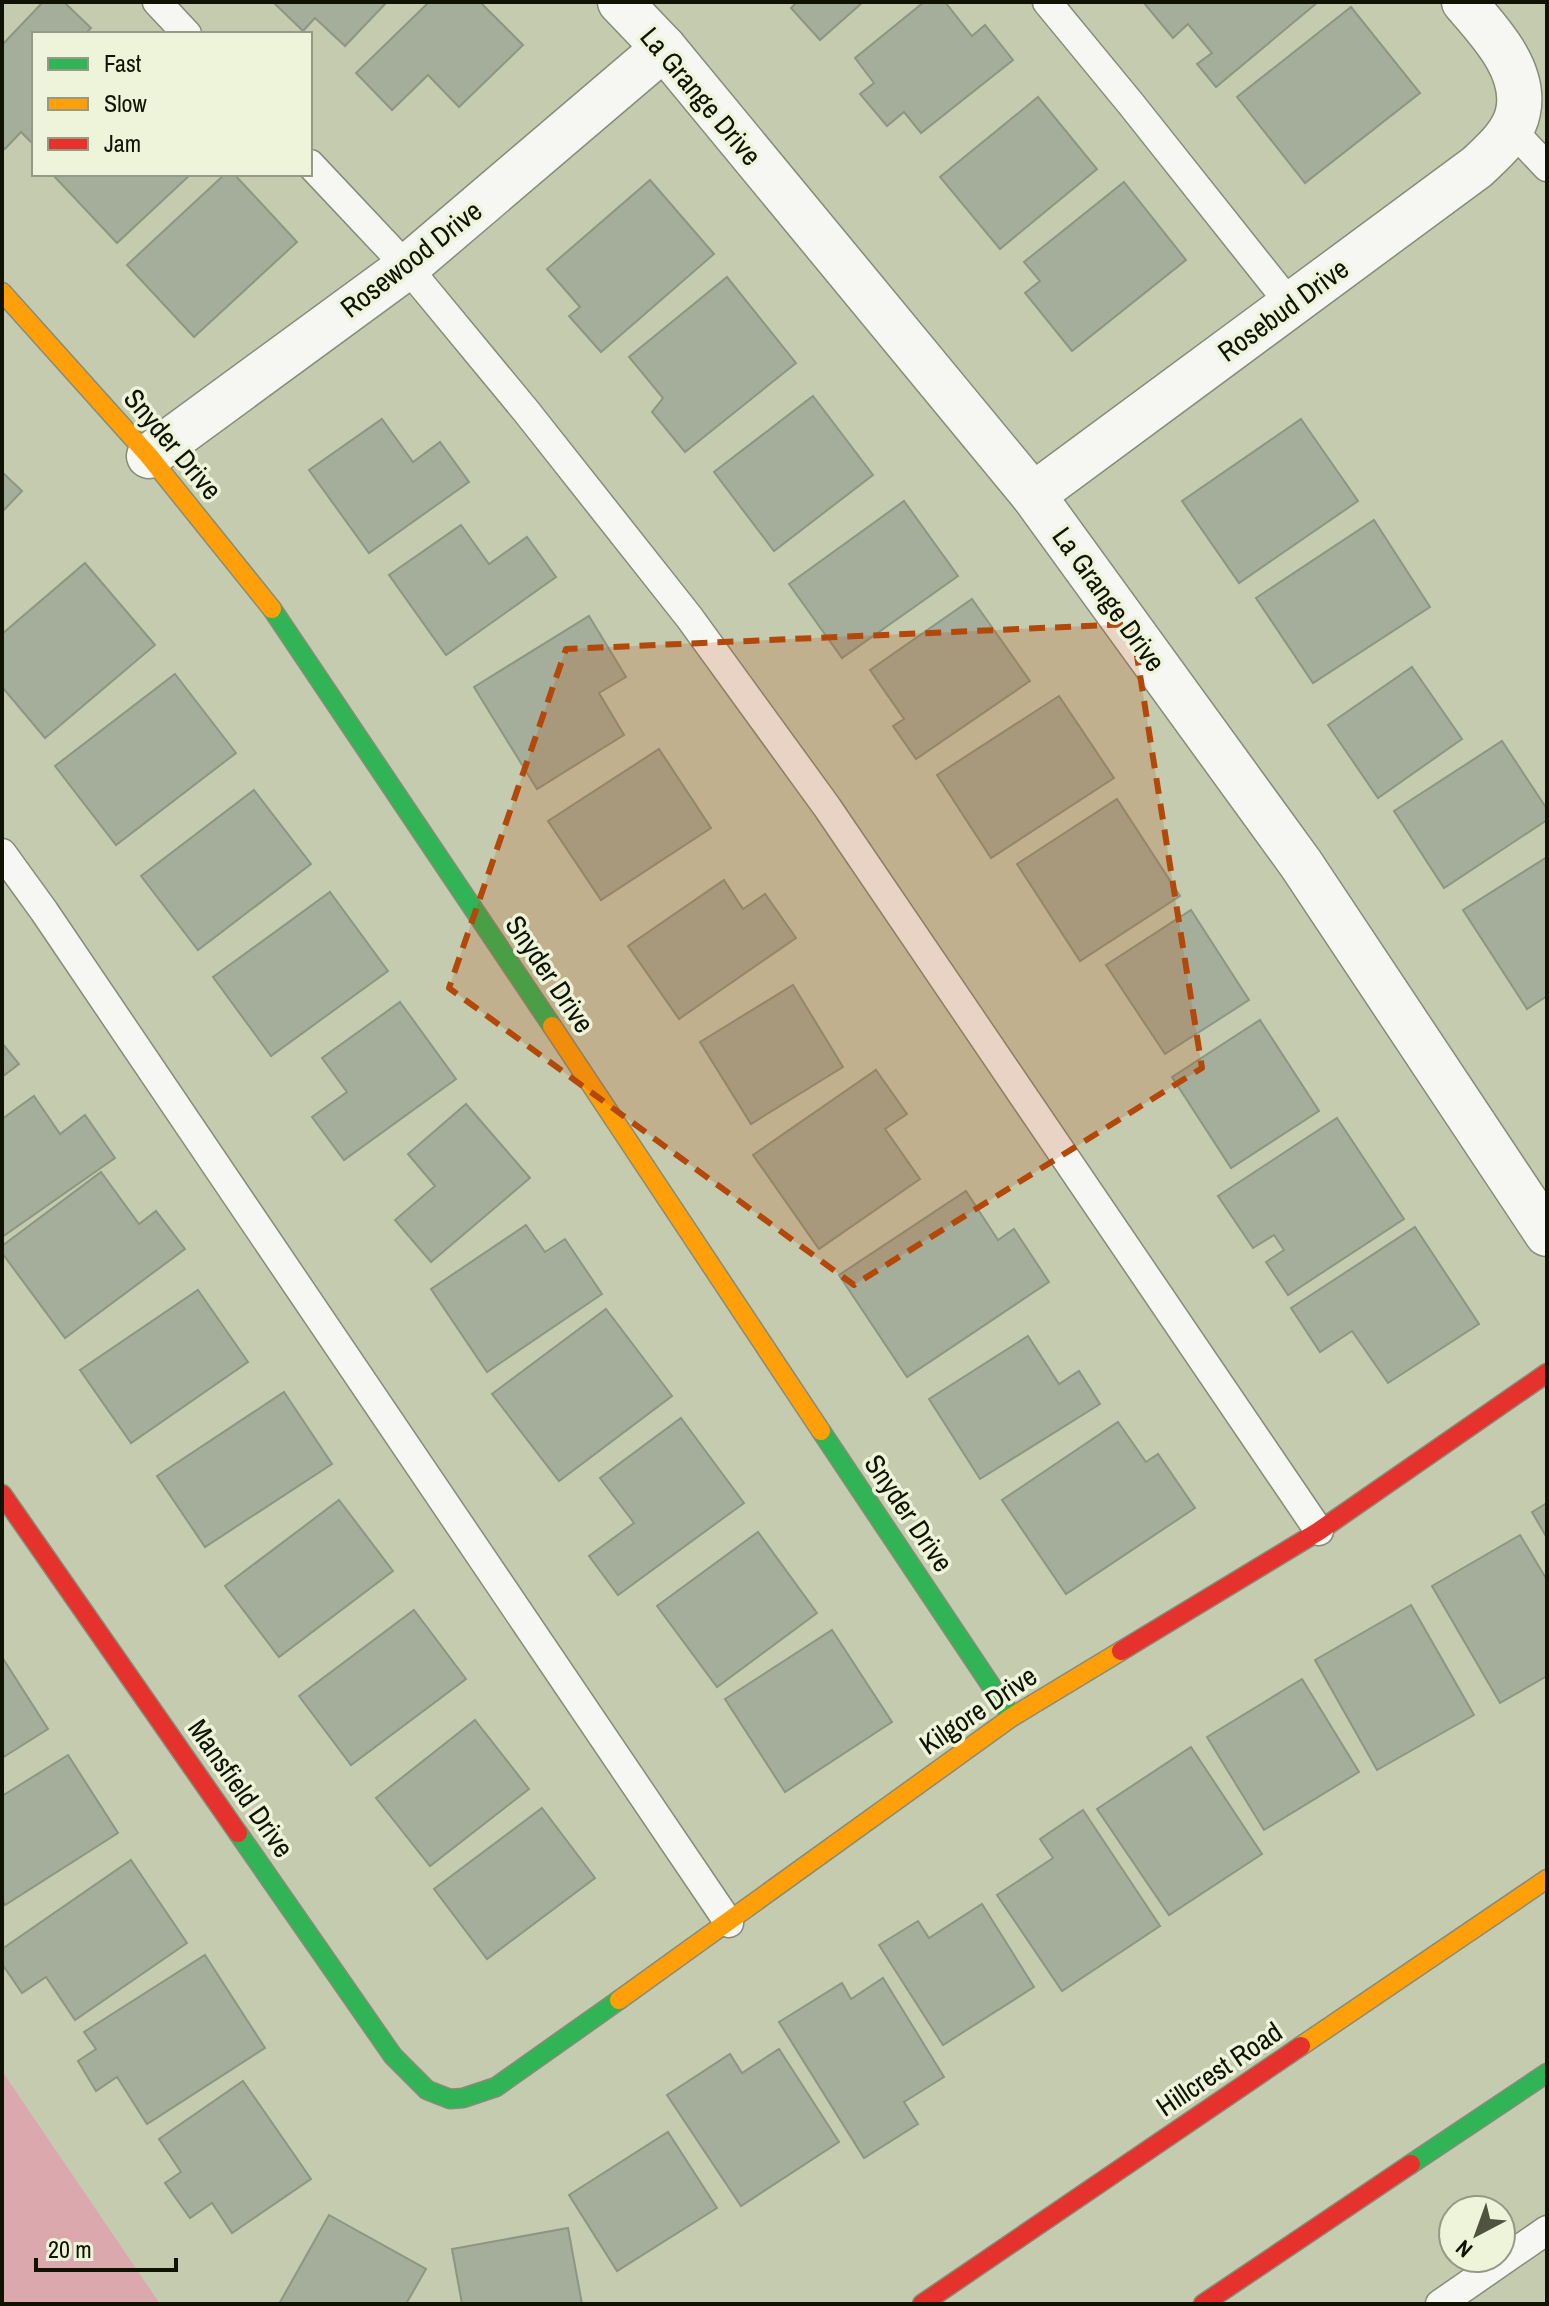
<svg xmlns="http://www.w3.org/2000/svg" width="1549" height="2306" font-family="'Archivo Narrow',sans-serif">
	<style>
		.green { fill: #dba8ad }
		.building { fill: #a5ae9a; stroke: #8c9681; stroke-width: 2 }
		.lines { fill: none; stroke-linecap: round; stroke-linejoin: round }
		.lane-casing { stroke: #868c76; stroke-width: 31 }
		.street-casing { stroke: #868c76; stroke-width: 47 }
		.fast-casing { stroke: #868c76; stroke-width: 21 }
		.slow-casing { stroke: #868c76; stroke-width: 21 }
		.jam-casing { stroke: #868c76; stroke-width: 21 }
		.lane { stroke: #f6f7f3; stroke-width: 28 }
		.street { stroke: #f6f7f3; stroke-width: 44 }
		.fast { stroke: #30b455; stroke-width: 18 }
		.slow { stroke: #ff9f0a; stroke-width: 18 }
		.jam { stroke: #e5322d; stroke-width: 18 }
		.marked { fill: #b2480a; fill-opacity: 0.2; stroke: #b2480a; stroke-width: 6; stroke-dasharray: 16 10; stroke-linejoin: round }
		.labels { text-anchor: middle; stroke-width: 7; stroke-linejoin: round; paint-order: stroke }
		.street-label { font-size: 28px; fill: #101302; stroke: #eef4da }
	</style>
	<rect width="100%" height="100%" fill="#c4cbaf"/>
	<path class="green" d="M2,2071l158,233h-158z"/>
	<g class="building">
		<path d="M43,2h21l27,26 -6,6h-51v111l-13,-13 -16,17 -3,-4v-100z"/>
		<path d="M273,2h114l-42,44 -30,-28 -12,13z"/>
		<path d="M429,2h51l43,43 -64,62 -31,-32 -36,35 -36,-37z"/>
		<path d="M797,2h66l-43,38 -29,-32z"/>
		<path d="M924,2h21l27,34 13,-11 28,35 -92,73 -17,-21 -17,14 -27,-32 14,-11 -19,-25z"/>
		<path d="M1145,2h173l-102,85 -19,-23 15,-11 -24,-29 -15,14 -29,-35z"/>
		<path d="M1351,7l69,86 -115,90 -68,-86z"/>
		<path d="M1038,97l59,72 -97,80 -60,-72z"/>
		<path d="M52,174h139l-74,69z"/>
		<path d="M225,174h9l63,68 -103,95 -67,-72z"/>
		<path d="M650,180l64,74 -113,98 -32,-36 11,-9 -33,-38z"/>
		<path d="M1124,182l62,78 -114,91 -47,-58 15,-12 -16,-19z"/>
		<path d="M727,277l69,86 -111,89 -33,-40 11,-14 -34,-41z"/>
		<path d="M813,396l60,79 -99,76 -60,-79z"/>
		<path d="M382,419l31,43 27,-20 29,40 -100,71 -60,-83z"/>
		<path d="M1301,419l57,82 -119,82 -57,-82z"/>
		<path d="M2,472l20,19 -20,21z"/>
		<path d="M904,501l54,75 -116,82 -53,-74z"/>
		<path d="M1374,520l56,87 -117,76 -57,-85z"/>
		<path d="M461,525l28,39 38,-27 29,40 -110,78 -57,-80z"/>
		<path d="M85,563l70,82 -110,93 -43,-51v-53z"/>
		<path d="M972,599l58,82 -114,78 -23,-33 11,-7 -34,-49z"/>
		<path d="M589,616l37,61 -27,16 25,42 -87,54 -63,-102z"/>
		<path d="M1412,667l50,72 -84,59 -50,-73z"/>
		<path d="M175,674l61,79 -120,92 -61,-79z"/>
		<path d="M1059,696l55,82 -123,80 -54,-83z"/>
		<path d="M1502,741l45,68v11l-103,68 -50,-77z"/>
		<path d="M659,749l52,79 -110,72 -53,-79z"/>
		<path d="M254,790l57,74 -113,86 -57,-74z"/>
		<path d="M1117,799l63,97 -100,65 -63,-97z"/>
		<path d="M1547,857v139l-20,13 -64,-99z"/>
		<path d="M724,880l19,29 22,-15 31,44 -117,81 -51,-73z"/>
		<path d="M330,892l58,79 -117,85 -58,-79z"/>
		<path d="M1191,910l58,90 -84,54 -59,-89z"/>
		<path d="M793,985l50,82 -92,57 -51,-82z"/>
		<path d="M400,1002l56,77 -112,81 -32,-43 35,-25 -25,-34z"/>
		<path d="M1260,1020l59,91 -88,57 -59,-91z"/>
		<path d="M2,1043l17,21 -17,13z"/>
		<path d="M876,1070l31,44 -22,15 35,50 -101,70 -66,-94z"/>
		<path d="M34,1096l26,38 25,-19 30,43 -113,79v-118z"/>
		<path d="M466,1104l64,74 -99,84 -36,-42 40,-34 -27,-32z"/>
		<path d="M1337,1118l67,101 -116,76 -22,-33 18,-12 -10,-15 -21,13 -35,-52z"/>
		<path d="M101,1172l38,52 17,-13 29,38 -120,89 -63,-85v-7z"/>
		<path d="M966,1191l32,49 16,-11 35,53 -142,95 -68,-102z"/>
		<path d="M526,1225l19,27 20,-13 37,55 -115,78 -56,-83z"/>
		<path d="M1415,1227l64,97 -91,59 -36,-52 -32,21 -29,-44z"/>
		<path d="M198,1290l50,72 -117,81 -51,-73z"/>
		<path d="M606,1309l66,87 -113,85 -67,-87z"/>
		<path d="M1028,1336l31,48 20,-13 21,33 -120,75 -51,-80z"/>
		<path d="M284,1392l48,72 -127,83 -48,-71z"/>
		<path d="M681,1418l63,85 -126,92 -29,-39 45,-33 -34,-45z"/>
		<path d="M1118,1422l28,40 12,-8 37,54 -129,86 -64,-94z"/>
		<path d="M339,1500l54,71 -114,86 -54,-71z"/>
		<path d="M1547,1503v35l-15,-26z"/>
		<path d="M758,1532l59,81 -100,74 -60,-81z"/>
		<path d="M1520,1535l27,45v96l-47,27 -68,-117z"/>
		<path d="M1411,1605l63,110 -97,55 -62,-110z"/>
		<path d="M414,1610l52,69 -115,86 -52,-69z"/>
		<path d="M832,1630l60,92 -107,70 -60,-93z"/>
		<path d="M2,1657l46,72 -46,29z"/>
		<path d="M1302,1679l57,93 -95,58 -57,-93z"/>
		<path d="M475,1720l54,69 -99,77 -54,-68z"/>
		<path d="M1191,1747l71,107 -93,61 -72,-106z"/>
		<path d="M68,1755l50,78 -113,72 -3,-6v-103z"/>
		<path d="M542,1808l53,70 -108,81 -53,-70z"/>
		<path d="M1083,1810l77,116 -98,65 -65,-96 56,-37 -13,-19z"/>
		<path d="M131,1860l56,83 -112,77 -29,-43 -24,16 -20,-29v-15z"/>
		<path d="M982,1904l52,83 -91,58 -64,-100 39,-24 11,17z"/>
		<path d="M205,1955l60,93 -118,76 -30,-47 -21,14 -18,-30 18,-12 -12,-17z"/>
		<path d="M883,1978l61,99 -40,25 14,22 -54,34 -85,-136 63,-39 9,16z"/>
		<path d="M779,2049l60,93 -98,64 -74,-111 63,-41 12,19z"/>
		<path d="M243,2081l68,98 -79,54 -20,-30 -22,15 -25,-35 16,-11 -22,-33z"/>
		<path d="M668,2132l49,76 -100,63 -48,-76z"/>
		<path d="M329,2215l97,54 -20,35h-127z"/>
		<path d="M568,2228l14,76h-120l-10,-55z"/>
	</g>
	<g class="lines">
		<g class="lane-casing">
			<g id="lane">
				<path d="M157,2l30,32"/>
				<path d="M1047,2l84,102 159,200"/>
				<path d="M1511,129l36,38"/>
				<path d="M310,164l97,103 119,144 163,206 138,190 492,724"/>
				<path d="M2,853l42,58 685,1012"/>
				<path d="M1440,2304l107,-74"/>
			</g>
		</g>
		<g class="street-casing">
			<g id="street">
				<path d="M620,2l44,46 369,447 268,369 246,370"/>
				<path d="M149,456l258,-189 257,-219"/>
				<path d="M1033,495l444,-328c16,-15 37,-33 41,-55 9,-42 -29,-81 -54,-110"/>
			</g>
		</g>
		<g class="fast-casing">
			<g id="fast">
				<path d="M272,609l280,417"/>
				<path d="M821,1431l191,286"/>
				<path d="M238,1833l155,223 34,34 23,9 13,-1 33,-11 123,-87"/>
				<path d="M1411,2164l136,-91"/>
			</g>
		</g>
		<g class="slow-casing">
			<g id="slow">
				<path d="M2,292l147,164 123,153"/>
				<path d="M552,1026l269,405"/>
				<path d="M619,2000l393,-283 109,-66"/>
				<path d="M1301,2046l246,-167"/>
			</g>
		</g>
		<g class="jam-casing">
			<g id="jam">
				<path d="M2,1494l236,339"/>
				<path d="M1121,1651l198,-120 228,-158"/>
				<path d="M922,2304l379,-258"/>
				<path d="M1203,2304l208,-140"/>
			</g>
		</g>
		<use href="#lane" class="lane"/>
		<use href="#street" class="street"/>
		<use href="#fast" class="fast"/>
		<use href="#slow" class="slow"/>
		<use href="#jam" class="jam"/>
	</g>
	<path class="marked" d="M1132,624l70,444 -348,217 -405,-297 117,-339z"/>
	<g class="labels">
		<g class="street-label">
			<text transform="translate(701 96) rotate(50)" y="10">La Grange Drive</text>
			<text transform="translate(411 259) rotate(-38)" y="10">Rosewood Drive</text>
			<text transform="translate(1283 310) rotate(-36)" y="10">Rosebud Drive</text>
			<text transform="translate(173 444) rotate(50)" y="10">Snyder Drive</text>
			<text transform="translate(1109 599) rotate(54)" y="10">La Grange Drive</text>
			<text transform="translate(550 974) rotate(56)" y="10">Snyder Drive</text>
			<text transform="translate(909 1513) rotate(56)" y="10">Snyder Drive</text>
			<text transform="translate(978 1710) rotate(-34)" y="10">Kilgore Drive</text>
			<text transform="translate(241 1788) rotate(55)" y="10">Mansfield Drive</text>
			<text transform="translate(1219 2069) rotate(-34)" y="10">Hillcrest Road</text>
		</g>
	</g>
	<rect width="1549" height="2306" fill="none" stroke="#101302" stroke-width="8"/>
	<rect x="32" y="32" width="280" height="144" fill="#eef4da" stroke="#959a84" stroke-width="2"/>
	<rect x="48" y="58" width="40" height="12" fill="#30b455" stroke="#959a84" stroke-width="2"/>
	<text x="104" y="72" font-size="24" fill="#101302">Fast</text>
	<rect x="48" y="98" width="40" height="12" fill="#ff9f0a" stroke="#959a84" stroke-width="2"/>
	<text x="104" y="112" font-size="24" fill="#101302">Slow</text>
	<rect x="48" y="138" width="40" height="12" fill="#e5322d" stroke="#959a84" stroke-width="2"/>
	<text x="104" y="152" font-size="24" fill="#101302">Jam</text>
	<g transform="translate(1477 2234) rotate(221)"><circle r="38" fill="#eef4da" stroke="#959a84" stroke-width="2"/>
	<path d="M0-6L14 30L0 20L-14 30Z" fill="#4f533f"/>
	<text y="-12" font-size="22" font-weight="bold" text-anchor="middle" fill="#101302">N</text>
	</g>
	<path d="M36 2258v12h140v-12" fill="none" stroke="#101302" stroke-width="4"/>
	<text x="48" y="2258" font-size="24" fill="#101302" stroke="#eef4da" stroke-width="6" paint-order="stroke">20 m</text>
</svg>
